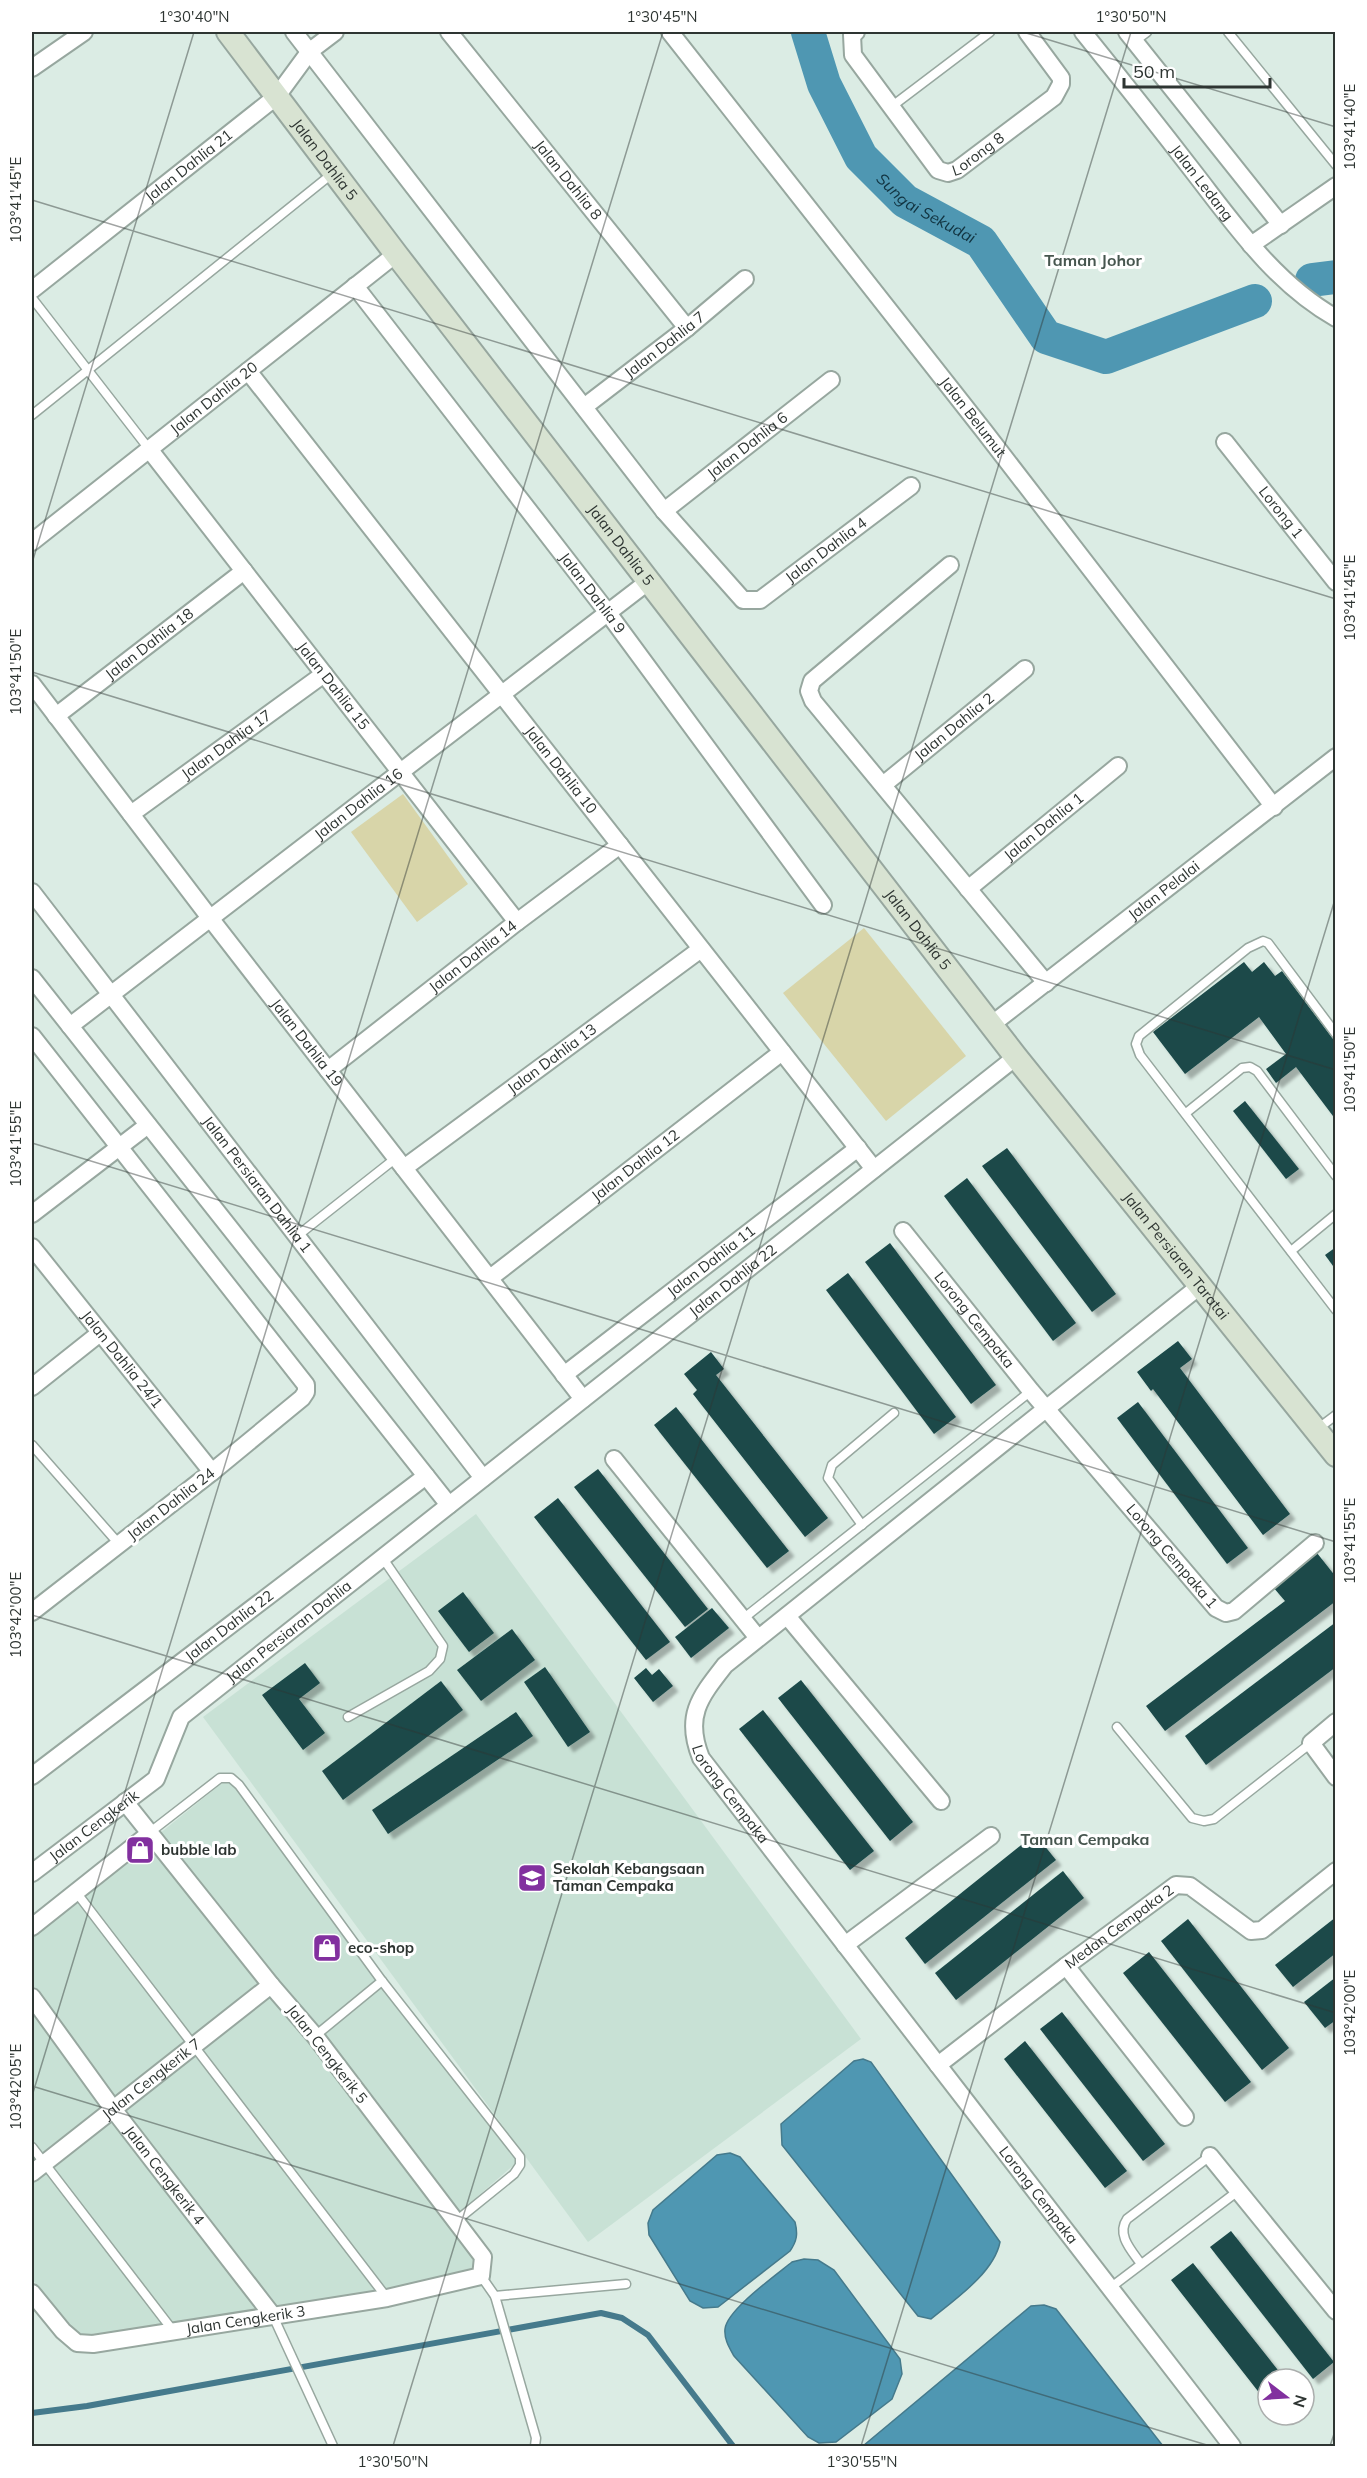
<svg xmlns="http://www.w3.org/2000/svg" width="1367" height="2478" font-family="Mulish,sans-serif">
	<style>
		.built { fill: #c8e1d5 }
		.green { fill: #d8d5a9 }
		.water { fill: #4f97b2; stroke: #457a8c; stroke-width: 1.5 }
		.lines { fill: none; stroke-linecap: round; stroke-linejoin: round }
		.stream { stroke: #457a8c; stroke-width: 6 }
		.river { stroke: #4f97b2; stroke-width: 34 }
		.building { fill: #1a4848; filter: url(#shadow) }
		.lane-casing { stroke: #97a79f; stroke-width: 11 }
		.street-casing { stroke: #97a79f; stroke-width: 20 }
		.secondary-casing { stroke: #97a79f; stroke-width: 26 }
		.lane { stroke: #fff; stroke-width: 8 }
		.street { stroke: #fff; stroke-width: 16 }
		.secondary { stroke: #d8e3d2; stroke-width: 22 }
		.ticks { fill: none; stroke: #2e3532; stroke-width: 1.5; stroke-opacity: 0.45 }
		.labels { text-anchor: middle; stroke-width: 6; stroke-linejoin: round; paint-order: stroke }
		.street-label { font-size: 15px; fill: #2e3532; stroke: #fff }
		.poi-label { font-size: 15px; font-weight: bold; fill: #2e3532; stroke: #fff; text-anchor: start }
		.water-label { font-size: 16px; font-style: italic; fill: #113340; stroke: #fff }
		.neighbourhood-label { font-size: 16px; font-weight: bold; fill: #47564f; stroke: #fff }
		.neatline { fill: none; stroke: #2e3532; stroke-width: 2 }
		.ticks-label { font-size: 15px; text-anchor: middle; fill: #2e3532 }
	</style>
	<defs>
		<filter id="shadow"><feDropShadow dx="5.5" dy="5.5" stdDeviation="1.5" flood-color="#0004"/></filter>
	</defs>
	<rect width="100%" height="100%" fill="#dbece4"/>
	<g class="built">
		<path d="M476,1514l385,525 -273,203 -385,-525z"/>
		<path d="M222,1783h8l8,6 147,204 130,165 1,5 -68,59 27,37 -1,11 -100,23 -284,45 -9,-1 -49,-58v-342z"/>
	</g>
	<g class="green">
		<path d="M403,794l65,90 -51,38 -66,-90z"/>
		<path d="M864,928l102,128 -80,65 -103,-128z"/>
	</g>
	<g class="water">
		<path d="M863,2059l8,3 129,180c-6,31 -46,58 -69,77l-13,-3 -136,-171 -1,-21 73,-63z"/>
		<path d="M730,2153l10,4 55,65c3,12 2,19 -5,29l-72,56 -15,1 -13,-7 -41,-66 -1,-12 5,-13 64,-55z"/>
		<path d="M804,2259l14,1 16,10 66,89 2,15 -10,25 -56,43 -17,1 -11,-6 -74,-81c-5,-9 -10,-17 -9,-27 2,-19 51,-54 67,-67z"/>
		<path d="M1044,2305l12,4 107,137h-300l168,-140z"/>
	</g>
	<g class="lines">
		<path class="stream" d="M32,2413l55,-7 514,-93 21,5 26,17 85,111"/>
		<g class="river">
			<path id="s1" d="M808,32l16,52 37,73 44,44 76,41 65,95 60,20 149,-56"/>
			<path d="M1312,280l24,-3"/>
		</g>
	</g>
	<g class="building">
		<path d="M1244,962l8,10 12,-10 11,14 7,-5 54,72v77l-40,-53 -20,16 -10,-14 20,-15 -27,-37 -74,57 -32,-42z"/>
		<path d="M1245,1101l54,68 -13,10 -53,-68z"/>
		<path d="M1007,1148l109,146 -24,18 -110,-146z"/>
		<path d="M967,1178l109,145 -23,18 -109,-145z"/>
		<path d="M890,1243l106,142 -25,19 -106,-142z"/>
		<path d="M1336,1247v23l-11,-15z"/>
		<path d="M848,1273l108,144 -22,17 -108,-144z"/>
		<path d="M1178,1341l14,18 -12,9 110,146 -27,21 -110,-146 -2,2 -14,-19z"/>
		<path d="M711,1352l13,17 -8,6 112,143 -23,19 -112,-143 4,-4 -13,-16z"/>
		<path d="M1138,1402l110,146 -21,16 -110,-146z"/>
		<path d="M676,1407l113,144 -22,17 -113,-143z"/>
		<path d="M598,1469l110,140 -23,18 -111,-140z"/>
		<path d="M558,1498l112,144 -24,18 -112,-143z"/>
		<path d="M1317,1553l19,24v24l-171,130 -19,-25 139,-105 -12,-14z"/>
		<path d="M463,1592l31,41 -25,19 -31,-41z"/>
		<path d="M712,1608l17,20 -38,30 -16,-21z"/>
		<path d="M1336,1622v45l-130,98 -21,-29z"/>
		<path d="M512,1629l23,31 -54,41 -24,-31z"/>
		<path d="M305,1663l15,20 -21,16 26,34 -22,17 -41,-55z"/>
		<path d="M545,1667l45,65 -22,15 -44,-65z"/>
		<path d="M646,1668l6,7 7,-6 14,17 -20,16 -19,-24z"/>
		<path d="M801,1680l112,142 -23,19 -112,-143z"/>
		<path d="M441,1681l22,29 -120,90 -21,-29z"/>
		<path d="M763,1710l111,141 -24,19 -111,-141z"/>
		<path d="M516,1712l17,24 -145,98 -16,-24z"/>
		<path d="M1035,1834l21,26 -131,104 -20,-26z"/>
		<path d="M1063,1871l21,27 -128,102 -21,-27z"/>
		<path d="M1336,1917v36l-43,34 -18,-22z"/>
		<path d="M1188,1919l101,129 -27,22 -101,-129z"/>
		<path d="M1149,1952l102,130 -26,20 -102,-129z"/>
		<path d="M1336,1977v43l-11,8 -21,-26z"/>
		<path d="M1062,2012l103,132 -22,17 -103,-132z"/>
		<path d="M1025,2041l102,130 -22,17 -101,-129z"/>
		<path d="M1231,2231l103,131 -21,17 -103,-132z"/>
		<path d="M1193,2263l92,116h-17v25l-97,-124z"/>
	</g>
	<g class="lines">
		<g class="lane-casing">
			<g id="lane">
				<path d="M1228,32l108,133"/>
				<path d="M1135,41l12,-9"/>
				<path d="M891,107l99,-75"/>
				<path d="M32,298l117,151"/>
				<path d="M32,415l301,-242"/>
				<path d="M1336,1034l-68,-91 -5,-2 -15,7 -109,88 -3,8 4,11 196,255"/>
				<path d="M1186,1113l56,-45 8,-1 7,4 79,105"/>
				<path d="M297,1236l99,-78"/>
				<path d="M1291,1251l45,-37"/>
				<path d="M1316,1430l20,-15"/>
				<path d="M32,1445l87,99"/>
				<path d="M862,1525l-34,-47 4,-13 62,-52"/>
				<path d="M744,1618l287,-227"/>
				<path d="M348,1717l81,-46 11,-12 3,-13 -61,-89"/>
				<path d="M1117,1727l75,91 12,3 10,-2 97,-76"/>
				<path d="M149,1833l71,-55h11l8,7 143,196 138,176v8l-6,9 -58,47"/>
				<path d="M76,1892l311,406"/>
				<path d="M315,2036l67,-55"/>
				<path d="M32,2147l142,185"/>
				<path d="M1141,2264c-9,-13 -25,-29 -14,-45l83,-63"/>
				<path d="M481,2276l14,20 41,142 -1,8"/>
				<path d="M1110,2288l128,-97"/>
				<path d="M495,2296l131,-12"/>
				<path d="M273,2316l60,130"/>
			</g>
		</g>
		<g class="street-casing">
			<g id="street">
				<path id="s2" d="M294,32l370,479 79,89h17l151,-114"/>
				<path id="s3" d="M449,32l238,296"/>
				<path id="s4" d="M670,32l314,399 290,376"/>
				<path id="s5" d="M856,32l-4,3 1,20 85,115 10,3 9,-3 97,-73 7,-13v-6l-34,-46"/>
				<path id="s6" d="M1083,32c38,47 76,95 113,143 41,53 80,109 140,143"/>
				<path d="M1127,32l154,193"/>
				<path d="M32,68l52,-36"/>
				<path d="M1251,245l85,-59"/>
				<path id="s7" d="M355,286l253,327 215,292"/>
				<path id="s8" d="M32,290l245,-194 33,-45 25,-19"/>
				<path id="s9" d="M248,371l626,798"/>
				<path id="s10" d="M584,407l103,-79 58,-49"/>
				<path id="s11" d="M1225,442l111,140"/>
				<path id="s12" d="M149,449l368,473"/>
				<path id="s13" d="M664,511l167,-131"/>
				<path id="s14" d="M32,542l364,-288"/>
				<path d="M950,565l-138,116 -3,10 4,10 233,282"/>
				<path id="s15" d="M32,684l178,234 373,481"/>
				<path id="s16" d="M56,716l188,-145"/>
				<path id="s17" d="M883,785l142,-116"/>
				<path id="s18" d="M131,814l193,-140"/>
				<path id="s19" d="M968,889l150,-123"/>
				<path id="s20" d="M32,892l451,586"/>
				<path d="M32,978l417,527"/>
				<path id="s21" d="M991,1025l345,-268"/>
				<path id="s22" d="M70,1026l579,-445"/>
				<path d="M32,1036l274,349v7l-4,6 -90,74 -180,140"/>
				<path id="s23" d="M328,1070l189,-148 103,-77"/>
				<path id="s24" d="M404,1168l297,-219"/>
				<path d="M32,1214l116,-89"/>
				<path id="s25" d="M903,1231l128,160 185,217 10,5 8,-2 81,-68"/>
				<path id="s26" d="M32,1247l180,225"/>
				<path id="s27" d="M490,1278l292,-226"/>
				<path id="s28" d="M1201,1285l-476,380c-25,32 -41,51 -24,93l531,688"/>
				<path id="s29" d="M564,1375l294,-227"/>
				<path d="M32,1387l68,-54"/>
				<path d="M614,1459l144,179"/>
				<path d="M787,1616l154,185"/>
				<path d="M1336,1722l-25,21 25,34"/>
				<path id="s30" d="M32,1776l394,-300"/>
				<path id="s31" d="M32,1873l124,-94 25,-62 835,-660"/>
				<path d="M32,1927l117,-93"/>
				<path d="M845,1945l146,-109"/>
				<path d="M1066,1966l119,151"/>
				<path id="s32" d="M32,1997l81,112 160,207"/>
				<path id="s33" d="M938,2065l128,-99 110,-81 14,1 61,45 11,-1 74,-59"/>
				<path d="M1210,2156l126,155"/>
				<path id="s34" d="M32,2173l239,-188"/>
				<path id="s35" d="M32,2293l31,38 14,12 16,1 294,-46 94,-22 2,-19 -168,-221 -44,-51 -146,-183"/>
			</g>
		</g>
		<g class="secondary-casing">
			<g id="secondary">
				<path id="s36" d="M228,32l168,222 620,803 320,398"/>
			</g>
		</g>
		<use href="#lane" class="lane"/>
		<use href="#street" class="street"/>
		<use href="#secondary" class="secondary"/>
	</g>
	<path class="ticks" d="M1023,32l313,95M32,200l1304,399M32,563l162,-531M32,672l1304,398M32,1143l1304,399M32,1615l1304,398M32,2086l1178,360M32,2096l631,-2064M393,2446l738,-2414M861,2446l475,-1550M1330,2446l6,-18"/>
	<defs>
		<g id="shop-square" transform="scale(1.5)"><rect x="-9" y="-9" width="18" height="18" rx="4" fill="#82309f" stroke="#fff"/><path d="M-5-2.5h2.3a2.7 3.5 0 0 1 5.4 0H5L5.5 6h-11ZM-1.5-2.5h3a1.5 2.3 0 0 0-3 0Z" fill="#fff"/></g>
		<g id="school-square" transform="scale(1.5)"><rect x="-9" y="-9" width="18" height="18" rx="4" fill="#82309f" stroke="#fff"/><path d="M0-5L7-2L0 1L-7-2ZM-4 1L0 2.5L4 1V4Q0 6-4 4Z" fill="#fff"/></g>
	</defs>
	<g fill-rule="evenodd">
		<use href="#shop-square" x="140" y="1850"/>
		<use href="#school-square" x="532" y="1878"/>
		<use href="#shop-square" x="327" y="1948"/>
	</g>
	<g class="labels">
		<g class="street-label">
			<text dy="5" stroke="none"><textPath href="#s5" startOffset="214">Lorong 8</textPath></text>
			<text dy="5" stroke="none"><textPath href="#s36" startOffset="160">Jalan Dahlia 5</textPath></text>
			<text dy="5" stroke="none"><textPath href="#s8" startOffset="200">Jalan Dahlia 21</textPath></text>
			<text dy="5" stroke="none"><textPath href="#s3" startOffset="190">Jalan Dahlia 8</textPath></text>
			<text dy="5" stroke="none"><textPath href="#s6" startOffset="192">Jalan Ledang</textPath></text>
			<text dy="5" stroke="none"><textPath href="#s10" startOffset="102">Jalan Dahlia 7</textPath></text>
			<text dy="5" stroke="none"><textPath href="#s14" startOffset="232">Jalan Dahlia 20</textPath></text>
			<text dy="5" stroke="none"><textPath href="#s4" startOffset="490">Jalan Belumut</textPath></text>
			<text dy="5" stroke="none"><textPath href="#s13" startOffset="106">Jalan Dahlia 6</textPath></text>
			<text dy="5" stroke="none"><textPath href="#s11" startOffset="90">Lorong 1</textPath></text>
			<text dy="5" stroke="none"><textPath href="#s36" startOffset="646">Jalan Dahlia 5</textPath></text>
			<text dy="5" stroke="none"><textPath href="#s2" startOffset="824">Jalan Dahlia 4</textPath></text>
			<text dy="5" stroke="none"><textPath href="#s7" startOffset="388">Jalan Dahlia 9</textPath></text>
			<text dy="5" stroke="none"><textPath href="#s16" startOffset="118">Jalan Dahlia 18</textPath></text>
			<text dy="5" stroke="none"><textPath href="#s12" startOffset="300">Jalan Dahlia 15</textPath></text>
			<text dy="5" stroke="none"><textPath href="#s17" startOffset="92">Jalan Dahlia 2</textPath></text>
			<text dy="5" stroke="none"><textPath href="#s18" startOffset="118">Jalan Dahlia 17</textPath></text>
			<text dy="5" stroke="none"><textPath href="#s9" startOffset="507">Jalan Dahlia 10</textPath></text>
			<text dy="5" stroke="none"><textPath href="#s22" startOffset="364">Jalan Dahlia 16</textPath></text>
			<text dy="5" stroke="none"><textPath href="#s19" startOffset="98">Jalan Dahlia 1</textPath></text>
			<text dy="5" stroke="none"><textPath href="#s21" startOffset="219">Jalan Pelalai</textPath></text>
			<text dy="5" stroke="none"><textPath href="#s36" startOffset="1132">Jalan Dahlia 5</textPath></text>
			<text dy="5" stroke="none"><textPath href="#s23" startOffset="184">Jalan Dahlia 14</textPath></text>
			<text dy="5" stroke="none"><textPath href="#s15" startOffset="452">Jalan Dahlia 19</textPath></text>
			<text dy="5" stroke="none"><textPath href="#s24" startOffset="184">Jalan Dahlia 13</textPath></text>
			<text dy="5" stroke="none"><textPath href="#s27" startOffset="184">Jalan Dahlia 12</textPath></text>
			<text dy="5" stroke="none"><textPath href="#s20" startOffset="369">Jalan Persiaran Dahlia 1</textPath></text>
			<text dy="5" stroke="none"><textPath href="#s36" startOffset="1548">Jalan Persiaran Taratai</textPath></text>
			<text dy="5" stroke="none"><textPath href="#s29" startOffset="186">Jalan Dahlia 11</textPath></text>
			<text dy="5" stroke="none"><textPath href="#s31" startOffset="926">Jalan Dahlia 22</textPath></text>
			<text dy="5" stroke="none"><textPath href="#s25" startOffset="114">Lorong Cempaka</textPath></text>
			<text dy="5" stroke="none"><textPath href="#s26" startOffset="144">Jalan Dahlia 24/1</textPath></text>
			<text transform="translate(171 1504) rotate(-38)" y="5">Jalan Dahlia 24</text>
			<text dy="5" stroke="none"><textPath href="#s25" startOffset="422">Lorong Cempaka 1</textPath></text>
			<text dy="5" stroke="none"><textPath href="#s30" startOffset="248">Jalan Dahlia 22</textPath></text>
			<text dy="5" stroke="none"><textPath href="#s31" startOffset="360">Jalan Persiaran Dahlia</textPath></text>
			<text dy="5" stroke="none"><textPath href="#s28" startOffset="758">Lorong Cempaka</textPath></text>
			<text dy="5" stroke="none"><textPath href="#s31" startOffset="78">Jalan Cengkerik</textPath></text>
			<text dy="5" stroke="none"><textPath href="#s33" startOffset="228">Medan Cempaka 2</textPath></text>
			<text transform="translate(327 2054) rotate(52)" y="5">Jalan Cengkerik 5</text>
			<text dy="5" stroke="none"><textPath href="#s34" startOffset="152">Jalan Cengkerik 7</textPath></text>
			<text dy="5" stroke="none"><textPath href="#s32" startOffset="222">Jalan Cengkerik 4</textPath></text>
			<text dy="5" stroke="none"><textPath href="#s28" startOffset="1264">Lorong Cempaka</textPath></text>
			<text dy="5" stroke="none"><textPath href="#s35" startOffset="238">Jalan Cengkerik 3</textPath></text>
		</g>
		<g class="poi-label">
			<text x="161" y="1855">bubble lab</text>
			<text x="553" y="1874">Sekolah Kebangsaan<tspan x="553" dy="17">Taman Cempaka</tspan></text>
			<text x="348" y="1953">eco-shop</text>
		</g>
		<g class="water-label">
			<text dy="6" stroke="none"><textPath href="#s1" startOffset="220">Sungai Sekudai</textPath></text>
		</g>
		<g class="neighbourhood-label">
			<text x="1093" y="266">Taman Johor</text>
			<text x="1085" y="1845">Taman Cempaka</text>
		</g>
	</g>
	<rect width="1367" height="2478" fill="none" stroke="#ffffff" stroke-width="66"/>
	<g transform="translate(1286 2397) rotate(107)"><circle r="28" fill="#ffffff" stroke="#abaead" stroke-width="1.5"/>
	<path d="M0-4.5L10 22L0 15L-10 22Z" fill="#82309f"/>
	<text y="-9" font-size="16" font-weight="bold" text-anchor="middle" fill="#2e3532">N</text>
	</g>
	<path d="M1124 78v9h146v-9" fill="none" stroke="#2e3532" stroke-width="3"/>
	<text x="1133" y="78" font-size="18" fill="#2e3532" stroke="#ffffff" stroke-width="4.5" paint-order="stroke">50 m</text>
	<rect x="33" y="33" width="1301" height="2412" class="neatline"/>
	<g class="ticks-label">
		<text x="194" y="22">1°30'40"N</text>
		<text x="662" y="22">1°30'45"N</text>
		<text x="1131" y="22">1°30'50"N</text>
		<text transform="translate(1350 127) rotate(-90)" y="5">103°41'40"E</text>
		<text transform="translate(16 200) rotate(-90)" y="5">103°41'45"E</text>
		<text transform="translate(1350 598) rotate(-90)" y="5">103°41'45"E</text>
		<text transform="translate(16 672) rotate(-90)" y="5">103°41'50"E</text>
		<text transform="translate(1350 1070) rotate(-90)" y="5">103°41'50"E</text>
		<text transform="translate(16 1144) rotate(-90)" y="5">103°41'55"E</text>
		<text transform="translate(1350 1541) rotate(-90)" y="5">103°41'55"E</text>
		<text transform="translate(16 1615) rotate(-90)" y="5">103°42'00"E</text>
		<text transform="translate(1350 2013) rotate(-90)" y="5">103°42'00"E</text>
		<text transform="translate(16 2087) rotate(-90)" y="5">103°42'05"E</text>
		<text x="393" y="2467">1°30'50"N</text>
		<text x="862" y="2467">1°30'55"N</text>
	</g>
</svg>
